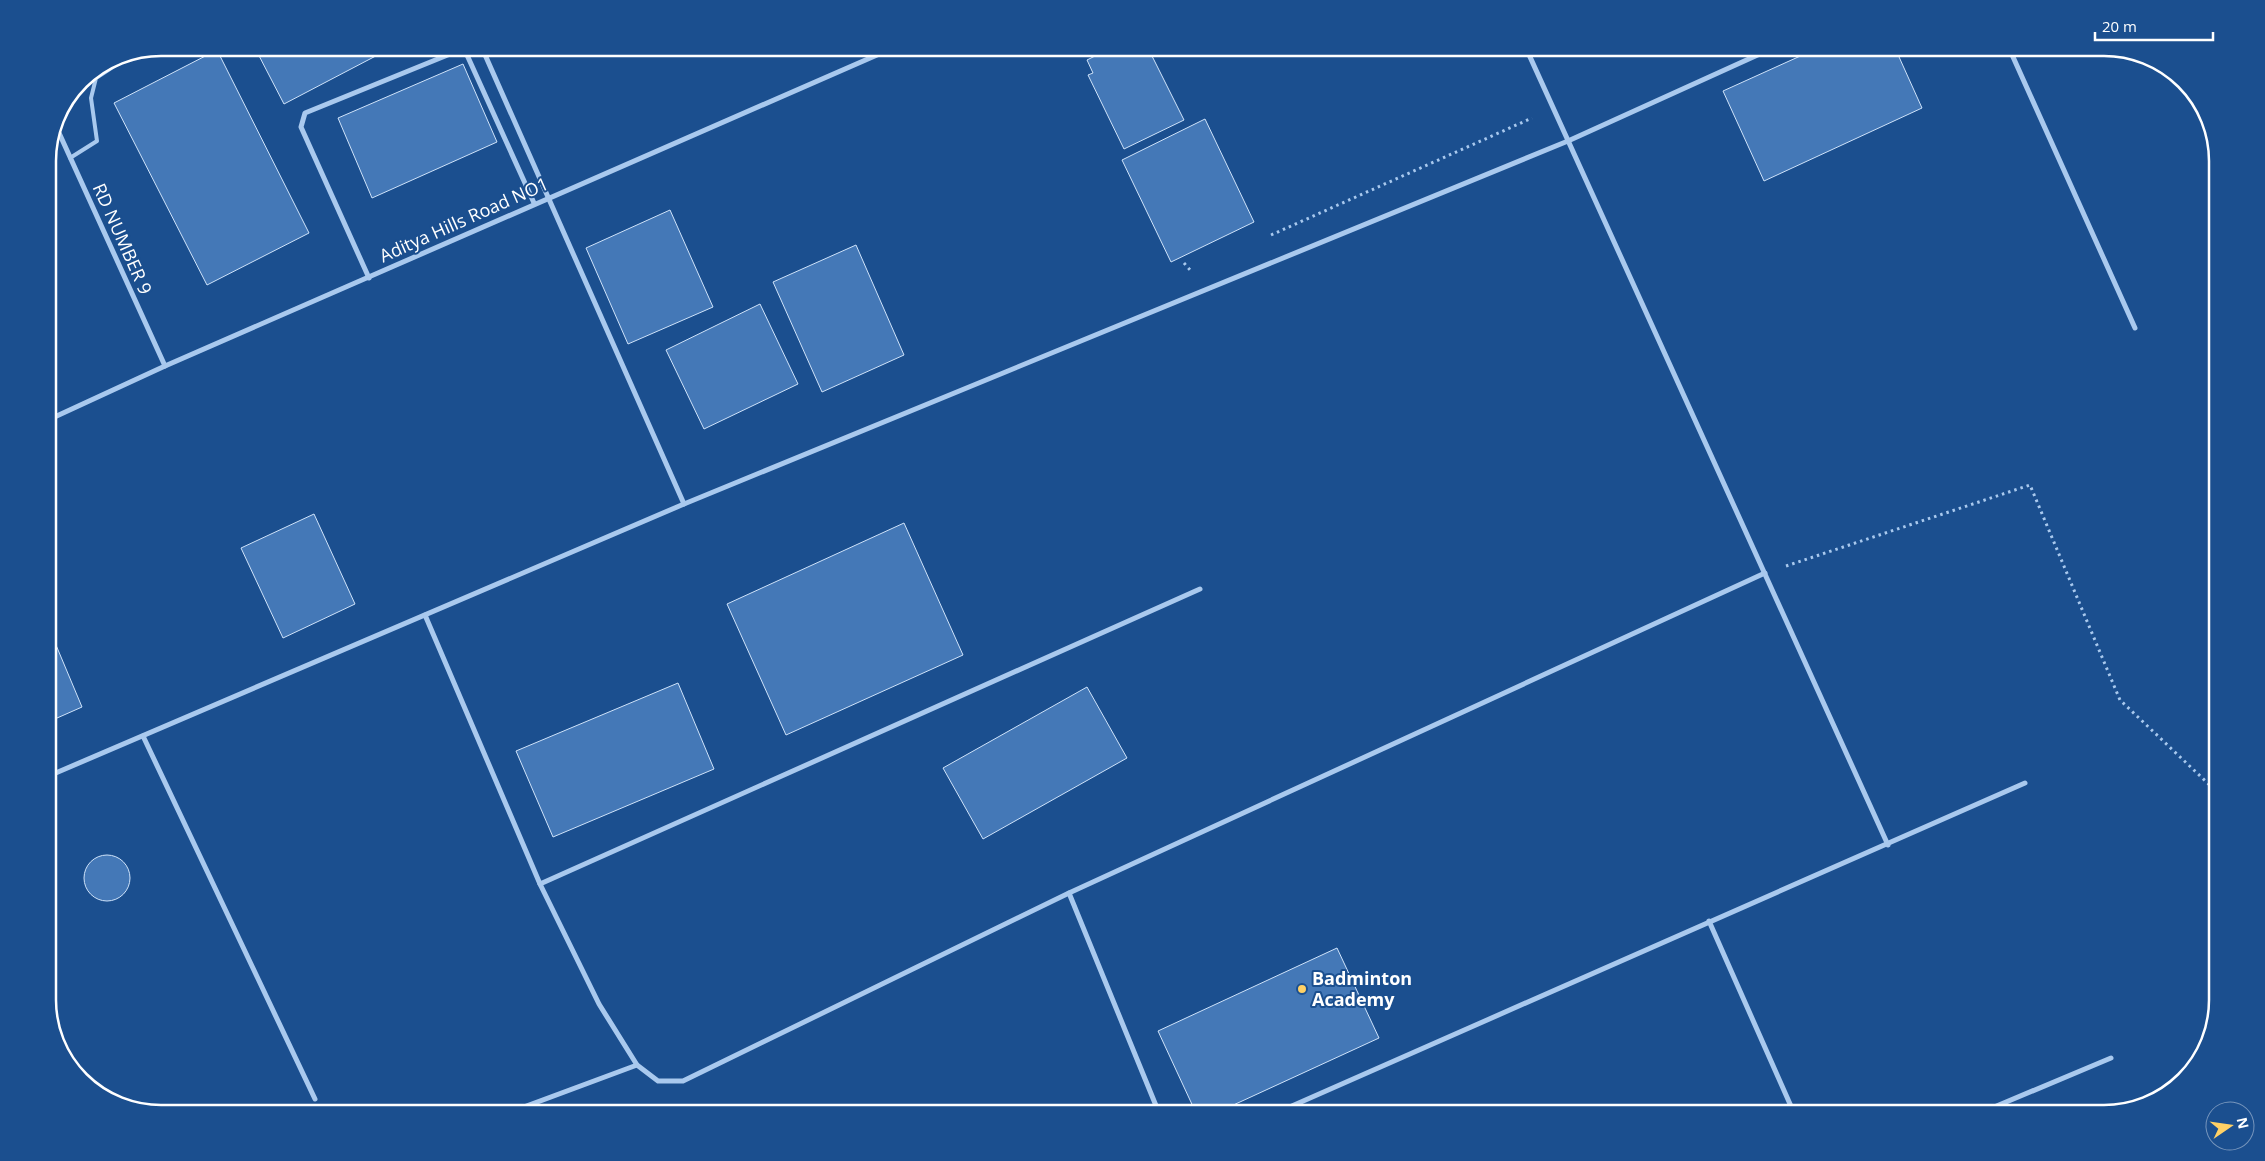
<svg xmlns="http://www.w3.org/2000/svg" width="2265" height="1161" font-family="'Open Sans',sans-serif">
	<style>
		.building { fill: #4478b7; stroke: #cfe3fa }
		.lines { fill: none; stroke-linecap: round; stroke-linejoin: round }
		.path { stroke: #a9c9ee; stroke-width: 3; stroke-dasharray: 2.5 4; stroke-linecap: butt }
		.lane { stroke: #a9c9ee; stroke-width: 4 }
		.street { stroke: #a9c9ee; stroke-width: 5 }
		.poi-dot { fill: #ffd166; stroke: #1b4f8f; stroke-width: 2 }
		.labels { text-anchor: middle; stroke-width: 4; stroke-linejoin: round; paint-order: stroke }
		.street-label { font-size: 18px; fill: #fff; stroke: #1b4f8f }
		.poi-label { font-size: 18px; font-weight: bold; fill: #fff; stroke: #1b4f8f; text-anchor: start }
		.rim { fill: none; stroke: #fff; stroke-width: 2.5 }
	</style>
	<rect width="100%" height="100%" fill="#1b4f8f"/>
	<g class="building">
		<path d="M255,48h136l-107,56z"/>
		<path d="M1093,48h55l36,72 -60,29 -36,-74 5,-2 -6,-13 10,-5z"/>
		<path d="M1818,48h77l27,60 -158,73 -41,-90z"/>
		<path d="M217,50l92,183 -102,52 -93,-182z"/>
		<path d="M463,64l34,78 -125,56 -34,-80z"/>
		<path d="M1205,119l49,103 -83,40 -49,-102z"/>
		<path d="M670,210l43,97 -85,37 -42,-96z"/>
		<path d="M856,245l48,110 -82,37 -49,-110z"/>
		<path d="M760,304l38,80 -94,45 -38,-79z"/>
		<path d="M314,514l41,90 -72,34 -42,-90z"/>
		<path d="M904,523l59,132 -177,80 -59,-131z"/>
		<path d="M48,626l34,81 -34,15z"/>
		<path d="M678,683l36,86 -161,68 -37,-86z"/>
		<path d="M1087,687l40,71 -144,81 -40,-71z"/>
		<circle cx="107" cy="878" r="23"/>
		<path d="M1337,948l42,90 -163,75h-20l-38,-82z"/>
	</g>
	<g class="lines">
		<g class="path">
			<path d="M1271,235l261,-117"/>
			<path d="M1184,263l7,8"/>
			<path d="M1786,566l244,-81 90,215 97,92"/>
		</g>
		<path class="lane" d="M70,158l27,-17 -6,-43 5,-20 38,-25"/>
		<g class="street">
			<path d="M1526,48l362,797"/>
			<path d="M2009,48l126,280"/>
			<path d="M55,124l110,242"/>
			<path d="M369,278l-68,-151 4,-14 150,-61 12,3 67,148"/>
			<path d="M48,420l117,-54 728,-318"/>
			<path d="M684,504l884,-363 205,-93"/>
			<path d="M425,615l115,269 59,120 38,61 21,16h25l386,-188 696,-320"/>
			<path d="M143,736l172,363"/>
			<path d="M51,775l633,-271 -202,-456"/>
			<path d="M540,884l660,-295"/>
			<path d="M1069,893l90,220"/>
			<path d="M1709,921l85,192"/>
			<path d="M508,1113l129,-48"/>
			<path d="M1276,1113l749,-330"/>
			<path d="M1980,1113l131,-55"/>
		</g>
	</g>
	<circle class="poi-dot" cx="1302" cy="989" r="5"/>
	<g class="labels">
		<g class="street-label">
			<text transform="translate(464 220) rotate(-24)" y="6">Aditya Hills Road NO1</text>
			<text transform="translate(122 239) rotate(66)" y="6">RD NUMBER 9</text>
		</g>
		<g class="poi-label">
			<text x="1312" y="985">Badminton<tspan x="1312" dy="21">Academy</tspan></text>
		</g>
	</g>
	<path d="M0 0H2265V1161H0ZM161 56H2104A105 105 0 0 1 2209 161V1000A105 105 0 0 1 2104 1105H161A105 105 0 0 1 56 1000V161A105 105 0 0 1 161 56Z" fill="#1b4f8f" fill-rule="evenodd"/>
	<path class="rim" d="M161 56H2104A105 105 0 0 1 2209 161V1000A105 105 0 0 1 2104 1105H161A105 105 0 0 1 56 1000V161A105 105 0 0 1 161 56Z"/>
	<g transform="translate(2230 1126) rotate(77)"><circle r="24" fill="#1b4f8f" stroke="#7695bc"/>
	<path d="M0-4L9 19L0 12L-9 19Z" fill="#ffd166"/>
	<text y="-8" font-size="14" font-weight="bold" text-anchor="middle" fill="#ffffff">N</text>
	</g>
	<path d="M2095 32v8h118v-8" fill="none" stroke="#ffffff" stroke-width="2.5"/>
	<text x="2102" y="32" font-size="15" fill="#ffffff" stroke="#1b4f8f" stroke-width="4" paint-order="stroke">20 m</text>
</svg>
